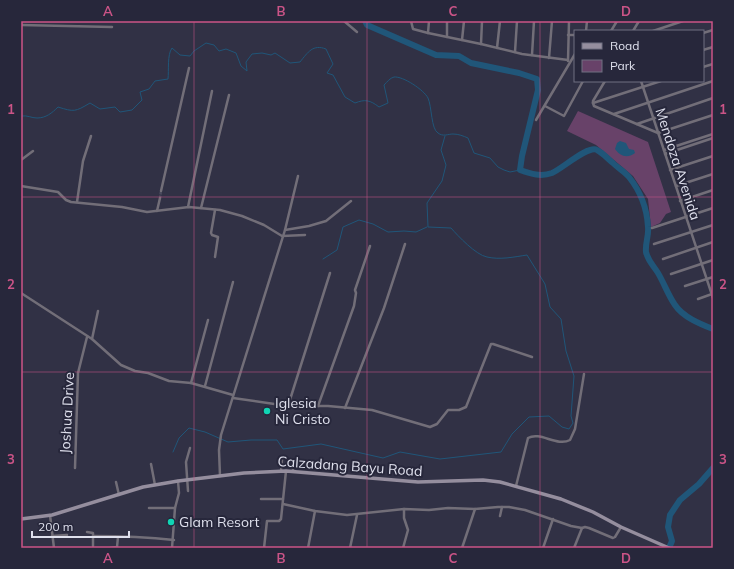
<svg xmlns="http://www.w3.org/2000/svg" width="734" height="569" font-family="Mulish,sans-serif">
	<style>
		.green { fill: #684269 }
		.water { fill: #205679 }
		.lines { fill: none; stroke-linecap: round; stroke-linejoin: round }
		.stream { stroke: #205679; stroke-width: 1 }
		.river { stroke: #205679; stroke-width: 6 }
		.street-tunnel { stroke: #4b4b5e; stroke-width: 2.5; stroke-dasharray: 2.5 1; stroke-linecap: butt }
		.street { stroke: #726e78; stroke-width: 2.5 }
		.secondary { stroke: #958e9e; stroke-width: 3.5 }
		.grid { fill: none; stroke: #cb5487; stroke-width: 1; stroke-opacity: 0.55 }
		.poi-dot { fill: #10d5b4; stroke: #27273b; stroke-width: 1.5 }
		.labels { text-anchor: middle; stroke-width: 4; stroke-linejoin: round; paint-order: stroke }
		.street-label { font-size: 14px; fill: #dfe0ed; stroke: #27273b }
		.poi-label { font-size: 14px; fill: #dfe0ed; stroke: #27273b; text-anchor: start }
		.neatline { fill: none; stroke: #cb5487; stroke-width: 1.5 }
		.grid-label { font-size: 13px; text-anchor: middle; font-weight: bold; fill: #cb5487 }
	</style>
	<rect width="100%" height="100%" fill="#313145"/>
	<path class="green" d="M578,111l70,31 23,70 -5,2 -6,9 -9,4 -3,-28 -15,-23 -37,-31 -29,-14z"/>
	<path class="water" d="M620,141l6,2 3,6 5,1 1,3c-8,6 -15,3 -20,-4l2,-6z"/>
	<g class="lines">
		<g class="stream">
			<path d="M21,116c7,-1 10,2 16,2 9,0 15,-5 21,-11 16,5 17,5 32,-4l10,6 15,-2 5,5 12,-2 10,-10 -2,-8 9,-3 6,-8 13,-2c1,-9 -1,-24 4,-31l8,7 10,1 4,-5 12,-8 8,2 5,6 7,-2 10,4 5,13 6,5 -1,-9 6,-8 10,-1 9,2 4,-2 15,10 10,-1c8,-10 13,-18 26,-13l7,15 -6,9 6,2 12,22 10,6c10,-4 15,-3 24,4l9,-4 -4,-18c3,-3 6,-7 10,-8 9,-1 30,13 34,21 4,9 3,31 10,35 5,4 10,1 15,1 6,0 10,2 15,4l6,15 16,5 8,9 6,3 6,2 10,-2"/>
			<path d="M323,259l14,-9 6,-23 16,-7 14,4 15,8 16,-1 12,1 11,-5"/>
			<path d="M173,452l6,-14 10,-10 16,4 23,10 23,-2h26l6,9 38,-5 62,14 17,-6 40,7 61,-7 11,-18 17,-17 20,-1 13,11 7,2 4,-6 -2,-7 3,-40 -8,-25 -5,-32 -11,-12 -5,-23 -18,-29c-13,2 -27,5 -40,2 -11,-2 -29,-21 -36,-29l-23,-1 -1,-24 15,-22 4,-16 -5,-15 4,-14"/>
		</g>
		<g class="river">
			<path d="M365,21l2,4 69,30 23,1 12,7 48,10 18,6 1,11 -16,66 -2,14c11,4 21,7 32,3 10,-4 36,-28 45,-23 6,3 11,9 16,13 5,5 12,9 16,14 12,15 18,32 19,50 1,9 -3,16 -2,25 2,9 7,13 12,21 6,10 10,22 17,32 8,12 25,19 38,24"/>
			<path d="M669,548l3,-7 -4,-14 2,-12 10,-15 19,-16 14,-16"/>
		</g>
		<path class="street-tunnel" d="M160,198l1,-7"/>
		<g class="street">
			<path d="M344,21l13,11"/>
			<path d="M411,21l2,8 15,4"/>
			<path d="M429,21l-1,12 53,11 1,-23"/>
			<path d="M21,25l91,2"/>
			<path d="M586,31l1,-10"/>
			<path d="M611,31l6,-10"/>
			<path d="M633,31l6,-10"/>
			<path d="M653,31l30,-10"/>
			<path d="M703,33l10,-3"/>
			<path d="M568,35h7"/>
			<path d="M447,37v-16"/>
			<path d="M462,40l2,-19"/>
			<path d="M481,44l41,10 46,6"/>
			<path d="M497,48l3,-27"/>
			<path d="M703,50l10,-3"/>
			<path d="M515,52l2,-31"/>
			<path d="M532,55l2,-34"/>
			<path d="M549,58l3,-37"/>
			<path d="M568,61l1,-40"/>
			<path d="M703,67l10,-3"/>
			<path d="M641,81l72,217"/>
			<path d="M593,103l1,3 64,27 55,-18"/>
			<path d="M593,103l68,-22"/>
			<path d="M593,103v-2l12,-20"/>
			<path d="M545,106l19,10 19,-35"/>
			<path d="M614,114l99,-33"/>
			<path d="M536,120l39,-66"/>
			<path d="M637,124l76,-26"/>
			<path d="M664,150l49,-16"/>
			<path d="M665,154l48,-16"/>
			<path d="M21,160l12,-9"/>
			<path d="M670,170l43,-14"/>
			<path d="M21,186l37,6 8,8 5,2 51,5 25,5 42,-5 31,3 22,6 22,9 18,11 23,-1"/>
			<path d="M676,186l37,-12"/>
			<path d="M161,191l28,-123"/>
			<path d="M680,201l33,-11"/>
			<path d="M77,202l6,-41 8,-25"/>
			<path d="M188,207l24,-116"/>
			<path d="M201,208l28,-113"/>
			<path d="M157,211l3,-13"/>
			<path d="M652,228l61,-20"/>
			<path d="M285,230l13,-54"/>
			<path d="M654,244l59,-19"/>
			<path d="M215,257l3,-20 -6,-2 -1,-2 4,-23"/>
			<path d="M663,259l50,-17"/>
			<path d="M671,274l42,-14"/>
			<path d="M685,286l28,-9"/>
			<path d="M21,293l71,46 29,26 14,6 13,2 21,8 22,2 42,12"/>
			<path d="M698,299l14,-5"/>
			<path d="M92,339l6,-28"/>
			<path d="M191,383l17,-63"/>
			<path d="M205,386l28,-104"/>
			<path d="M233,398l55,8h40l44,4 58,17 7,-3 11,-14h11l7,-3 25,-63h2l39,13"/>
			<path d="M288,406l42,-133"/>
			<path d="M318,406l36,-100 2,-13 -1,-3 15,-44"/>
			<path d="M345,408l39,-100 21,-64"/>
			<path d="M151,464l4,21"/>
			<path d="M75,468l3,-95 9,-36"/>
			<path d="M281,471l1,-12"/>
			<path d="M293,471v-9"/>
			<path d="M220,476l-1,-26 2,-15 64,-205 24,-4 17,-5 25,-20"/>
			<path d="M116,482l3,13"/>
			<path d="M516,486l12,-48c12,-7 29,9 42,2l5,-11 9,-55"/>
			<path d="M188,491l-2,-29 4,-14"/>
			<path d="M261,499h22"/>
			<path d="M283,504l32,7 32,4 57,-6 25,1 19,-2 27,1 23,-2h11l16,3 46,16 11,2 3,-1 4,1 24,10 2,-1 6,-10"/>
			<path d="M149,508h26"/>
			<path d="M50,515l4,33"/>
			<path d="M500,516l2,-9"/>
			<path d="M87,532l6,1v13"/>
			<path d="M52,536l15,-1"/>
			<path d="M93,536c27,0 54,1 81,4"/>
			<path d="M110,548l7,-1 1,-10"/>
			<path d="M172,548l3,-40 4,-15 -1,-12"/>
			<path d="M264,548l3,-27h12l2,-2 5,-48"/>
			<path d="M308,548l7,-37"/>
			<path d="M350,548l7,-33"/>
			<path d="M403,548l5,-18 -4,-12v-9"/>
			<path d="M462,548l13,-39"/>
			<path d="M543,548l10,-29"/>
			<path d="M574,548l8,-20"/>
		</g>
		<path class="secondary" d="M21,519l31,-4 91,-28 35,-6 66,-8 42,-2 132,11 65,-2 17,2 61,17 32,13 28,15 48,21"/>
	</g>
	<path class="grid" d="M194,21v527M367,21v527M540,21v527M21,197h692M21,372h692"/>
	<g class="poi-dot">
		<circle cx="267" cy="411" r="4"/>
		<circle cx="171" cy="522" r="4"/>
	</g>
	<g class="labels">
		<g class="street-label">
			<text transform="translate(678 164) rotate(72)" y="5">Mendoza Avenida</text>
			<text transform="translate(67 413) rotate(-87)" y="5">Joshua Drive</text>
			<text transform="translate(350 466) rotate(4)" y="5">Calzadang Bayu Road</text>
		</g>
		<g class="poi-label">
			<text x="275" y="408">Iglesia<tspan x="275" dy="16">Ni Cristo</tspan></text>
			<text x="179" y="527">Glam Resort</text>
		</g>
	</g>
	<rect width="734" height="569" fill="none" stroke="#27273b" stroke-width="44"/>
	<rect x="574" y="30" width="130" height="52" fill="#27273b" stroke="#717182"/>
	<rect x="582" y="43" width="20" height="6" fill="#958e9e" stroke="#717182"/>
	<text x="610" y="50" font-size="12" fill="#dfe0ed">Road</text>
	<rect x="582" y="60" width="20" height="12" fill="#684269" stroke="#717182"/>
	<text x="610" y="70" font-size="12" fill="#dfe0ed">Park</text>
	<path d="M32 531v6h97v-6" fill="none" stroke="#dfe0ed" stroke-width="2"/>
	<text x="38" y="531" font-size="12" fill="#dfe0ed" stroke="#27273b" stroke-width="3" paint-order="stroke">200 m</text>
	<rect x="22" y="22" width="690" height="525" class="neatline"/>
	<g class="grid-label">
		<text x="108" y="16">A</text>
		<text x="281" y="16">B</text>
		<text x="453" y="16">C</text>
		<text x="626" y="16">D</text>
		<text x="11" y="114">1</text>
		<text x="723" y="114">1</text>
		<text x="11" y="289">2</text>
		<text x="723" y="289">2</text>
		<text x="11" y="464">3</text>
		<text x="723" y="464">3</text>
		<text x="108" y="563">A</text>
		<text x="281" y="563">B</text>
		<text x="453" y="563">C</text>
		<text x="626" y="563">D</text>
	</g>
</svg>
